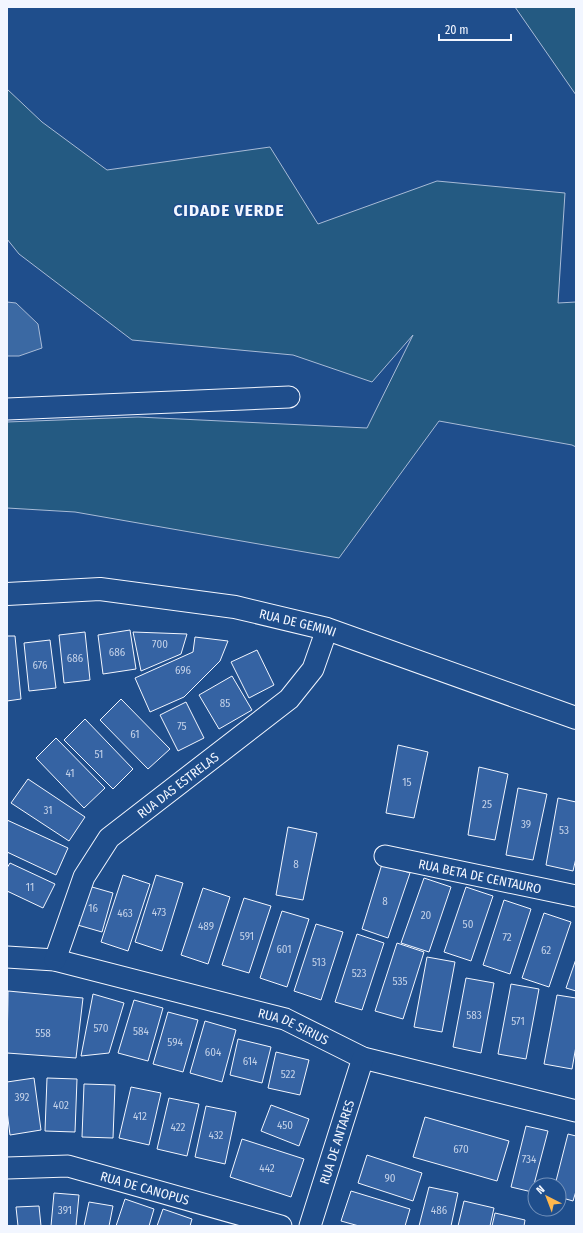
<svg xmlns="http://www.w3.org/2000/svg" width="583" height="1233" font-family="'Fira Sans Condensed',sans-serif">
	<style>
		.green { fill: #245a82; stroke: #a8bbd7 }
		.water { fill: #3b69a3; stroke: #a8bbd7 }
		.building { fill: #3563a3; stroke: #f2f6ff }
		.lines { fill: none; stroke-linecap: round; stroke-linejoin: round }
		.street-casing { stroke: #f2f6ff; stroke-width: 23 }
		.secondary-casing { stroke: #f2f6ff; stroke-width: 24 }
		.street { stroke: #1f4e8c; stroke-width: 21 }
		.secondary { stroke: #1f4e8c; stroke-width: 22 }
		.labels { text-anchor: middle; stroke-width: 3; stroke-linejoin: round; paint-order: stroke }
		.number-label { font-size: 11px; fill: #c3d1e8 }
		.street-label { font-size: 13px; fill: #f2f6ff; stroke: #1f4e8c }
		.district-label { font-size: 17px; font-weight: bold; letter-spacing: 1px; fill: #f2f6ff; stroke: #1f4e8c }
	</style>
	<rect width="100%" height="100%" fill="#1f4e8c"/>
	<g class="green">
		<path d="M515,7h61v88z"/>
		<path d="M7,89l35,33 65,48 163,-23 48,77 119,-43 128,12 -7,110 18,-1v145l-4,-2 -133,-24 -100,137 -264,-46 -68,-4v-86l131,-5 229,11 46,-93 -41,47 -79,-27 -161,-15 -113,-86 -12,-15z"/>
	</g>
	<path class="water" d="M7,302l9,1 22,21 4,24 -23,8h-12z"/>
	<g class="building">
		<path d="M130,630l6,39 -33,5 -5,-39z"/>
		<path d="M85,632l5,48 -26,3 -5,-48z"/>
		<path d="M133,632l54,2 -6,20 -40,17z"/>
		<path d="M7,636h8l6,63 -14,2z"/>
		<path d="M195,637l33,4 -8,20 -36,36 -34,15 -15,-34 58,-26z"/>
		<path d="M50,640l6,48 -27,3 -5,-48z"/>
		<path d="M257,650l17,35 -25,13 -18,-36z"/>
		<path d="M232,676l20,34 -33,19 -20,-34z"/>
		<path d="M121,699l49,50 -22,20 -48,-49z"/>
		<path d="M186,702l18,36 -26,13 -18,-36z"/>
		<path d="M85,719l48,50 -20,20 -49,-49z"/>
		<path d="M56,738l49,50 -21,20 -48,-50z"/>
		<path d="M398,745l30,7 -14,66 -28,-5z"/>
		<path d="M479,767l29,7 -13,66 -27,-5z"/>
		<path d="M28,779l57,38 -16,24 -58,-38z"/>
		<path d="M518,788l29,6 -14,66 -27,-5z"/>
		<path d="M558,798l18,4v56l-3,13 -27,-6z"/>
		<path d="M7,820l61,28 -12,27 -49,-23z"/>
		<path d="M288,827l29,6 -14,67 -27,-5z"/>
		<path d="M10,863l45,21 -12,24 -36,-17v-23z"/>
		<path d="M382,864l28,9 -22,65 -26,-9z"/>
		<path d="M123,875l27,9 -22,67 -27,-9z"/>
		<path d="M156,875l27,8 -21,68 -27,-9z"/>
		<path d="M424,878l27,9 -22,65 -28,-9z"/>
		<path d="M85,885l28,8 -11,39 -28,-8z"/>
		<path d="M466,887l27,9 -22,65 -27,-9z"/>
		<path d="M203,888l27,9 -22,67 -27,-9z"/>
		<path d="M244,898l27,8 -22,67 -27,-8z"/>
		<path d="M504,900l27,9 -21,65 -27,-9z"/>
		<path d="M282,911l27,8 -22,68 -27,-9z"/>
		<path d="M544,913l27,9 -22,65 -27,-9z"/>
		<path d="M316,924l27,8 -22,68 -27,-9z"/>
		<path d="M357,934l27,9 -22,67 -27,-8z"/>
		<path d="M397,943l27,9 -21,67 -28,-8z"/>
		<path d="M427,957l28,5 -13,70 -28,-5z"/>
		<path d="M576,959v32l-10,-3z"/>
		<path d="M466,978l28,5 -13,70 -28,-6z"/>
		<path d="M511,984l28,5 -13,70 -28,-5z"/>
		<path d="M8,991l75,7 -7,60 -69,-5z"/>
		<path d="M93,994l31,9 -15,50 -28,3z"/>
		<path d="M557,995l19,3v48l-4,23 -28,-5z"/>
		<path d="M134,1000l29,8 -15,53 -30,-8z"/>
		<path d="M168,1012l30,8 -15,52 -30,-8z"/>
		<path d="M205,1021l31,9 -14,52 -32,-9z"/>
		<path d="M238,1039l33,8 -9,36 -32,-8z"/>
		<path d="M276,1052l33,8 -9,35 -32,-7z"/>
		<path d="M34,1078l7,52 -31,5 -3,-24v-29z"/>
		<path d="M47,1078l30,1 -2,53 -30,-1z"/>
		<path d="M84,1084l31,1 -2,53 -31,-1z"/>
		<path d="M131,1087l30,6 -12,52 -30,-7z"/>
		<path d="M169,1098l30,6 -12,52 -30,-7z"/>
		<path d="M271,1105l38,14 -10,27 -38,-15z"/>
		<path d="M206,1106l30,6 -11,52 -30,-7z"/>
		<path d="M425,1117l84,24 -12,40 -84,-24z"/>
		<path d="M526,1126l22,5 -16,61 -21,-5z"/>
		<path d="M568,1134l8,2v55l-3,10 -14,-4v-12h-4z"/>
		<path d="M242,1139l62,20 -13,38 -61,-20z"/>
		<path d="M367,1155l55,18 -9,28 -55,-18z"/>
		<path d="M429,1187l29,6 -7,33h-32z"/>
		<path d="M351,1191l59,18 -5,17h-46l-18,-5z"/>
		<path d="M54,1193l25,2 -3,31h-25z"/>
		<path d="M125,1199l29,10 -5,17h-33z"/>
		<path d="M464,1201l30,7 -4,18h-32z"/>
		<path d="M89,1202l24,4 -4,20h-25z"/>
		<path d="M39,1206l2,20h-23l-2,-19z"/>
		<path d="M163,1209l29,10 -2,7h-33z"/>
		<path d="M495,1213l30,7 -1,6h-32z"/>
	</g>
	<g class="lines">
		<g class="street-casing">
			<g id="street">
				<path d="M7,409l282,-12"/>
				<path id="s1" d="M385,856l191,40"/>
				<path id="s2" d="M7,957l48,3 230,59 78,39 213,53"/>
				<path id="s3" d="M55,960l29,-83 25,-39 180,-139 24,-30 14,-40"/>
				<path id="s4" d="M7,1168l61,-2 213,60"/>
				<path id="s5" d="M310,1226l53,-168"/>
			</g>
		</g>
		<g class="secondary-casing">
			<g id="secondary">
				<path id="s6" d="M7,594l93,-5 135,18 92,22 249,89"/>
			</g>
		</g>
		<use href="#street" class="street"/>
		<use href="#secondary" class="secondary"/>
	</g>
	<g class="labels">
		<g class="number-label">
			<text x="160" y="648">700</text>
			<text x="117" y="656">686</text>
			<text x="75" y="662">686</text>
			<text x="40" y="669">676</text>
			<text x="183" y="674">696</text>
			<text x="225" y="707">85</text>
			<text x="182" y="730">75</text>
			<text x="135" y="738">61</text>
			<text x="99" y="758">51</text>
			<text x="70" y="777">41</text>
			<text x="407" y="786">15</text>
			<text x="487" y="808">25</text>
			<text x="48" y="814">31</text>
			<text x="526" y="828">39</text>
			<text x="564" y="834">53</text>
			<text x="296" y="868">8</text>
			<text x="30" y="891">11</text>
			<text x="385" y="905">8</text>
			<text x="93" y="912">16</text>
			<text x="159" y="916">473</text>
			<text x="125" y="917">463</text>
			<text x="426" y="919">20</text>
			<text x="468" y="928">50</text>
			<text x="206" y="930">489</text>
			<text x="247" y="940">591</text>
			<text x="507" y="941">72</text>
			<text x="284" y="953">601</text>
			<text x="546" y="954">62</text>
			<text x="319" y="966">513</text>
			<text x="359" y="977">523</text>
			<text x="400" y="985">535</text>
			<text x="474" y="1019">583</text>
			<text x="518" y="1025">571</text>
			<text x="101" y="1032">570</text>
			<text x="141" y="1035">584</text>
			<text x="43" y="1037">558</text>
			<text x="175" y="1046">594</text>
			<text x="213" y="1056">604</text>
			<text x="250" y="1065">614</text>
			<text x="288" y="1078">522</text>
			<text x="22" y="1101">392</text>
			<text x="61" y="1109">402</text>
			<text x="140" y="1120">412</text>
			<text x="285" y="1129">450</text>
			<text x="178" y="1131">422</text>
			<text x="216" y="1139">432</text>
			<text x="461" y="1153">670</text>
			<text x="529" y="1163">734</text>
			<text x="267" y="1172">442</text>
			<text x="390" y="1182">90</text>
			<text x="65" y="1214">391</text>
			<text x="439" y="1214">486</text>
		</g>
		<g class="street-label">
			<text dy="5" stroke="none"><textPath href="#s6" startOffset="294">RUA DE GEMINI</textPath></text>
			<text dy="5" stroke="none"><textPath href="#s3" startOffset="221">RUA DAS ESTRELAS</textPath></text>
			<text dy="5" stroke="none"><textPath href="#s1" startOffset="97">RUA BETA DE CENTAURO</textPath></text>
			<text dy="5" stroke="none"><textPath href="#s2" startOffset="296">RUA DE SIRIUS</textPath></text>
			<text dy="5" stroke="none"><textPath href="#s5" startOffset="88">RUA DE ANTARES</textPath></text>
			<text dy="5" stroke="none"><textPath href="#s4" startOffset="141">RUA DE CANOPUS</textPath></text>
		</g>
		<g class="district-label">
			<text x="229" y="216">CIDADE VERDE</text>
		</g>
	</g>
	<rect width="583" height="1233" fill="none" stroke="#f2f6ff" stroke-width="16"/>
	<g transform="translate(547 1197) rotate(318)"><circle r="19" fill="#1f4e8c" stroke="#7391ba"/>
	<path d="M0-3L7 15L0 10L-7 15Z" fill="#ffb74d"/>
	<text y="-6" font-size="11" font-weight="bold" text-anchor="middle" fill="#f2f6ff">N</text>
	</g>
	<path d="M439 34v6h72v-6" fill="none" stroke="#f2f6ff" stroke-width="2"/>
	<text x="445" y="34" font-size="12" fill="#f2f6ff" stroke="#1f4e8c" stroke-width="3" paint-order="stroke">20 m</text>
</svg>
